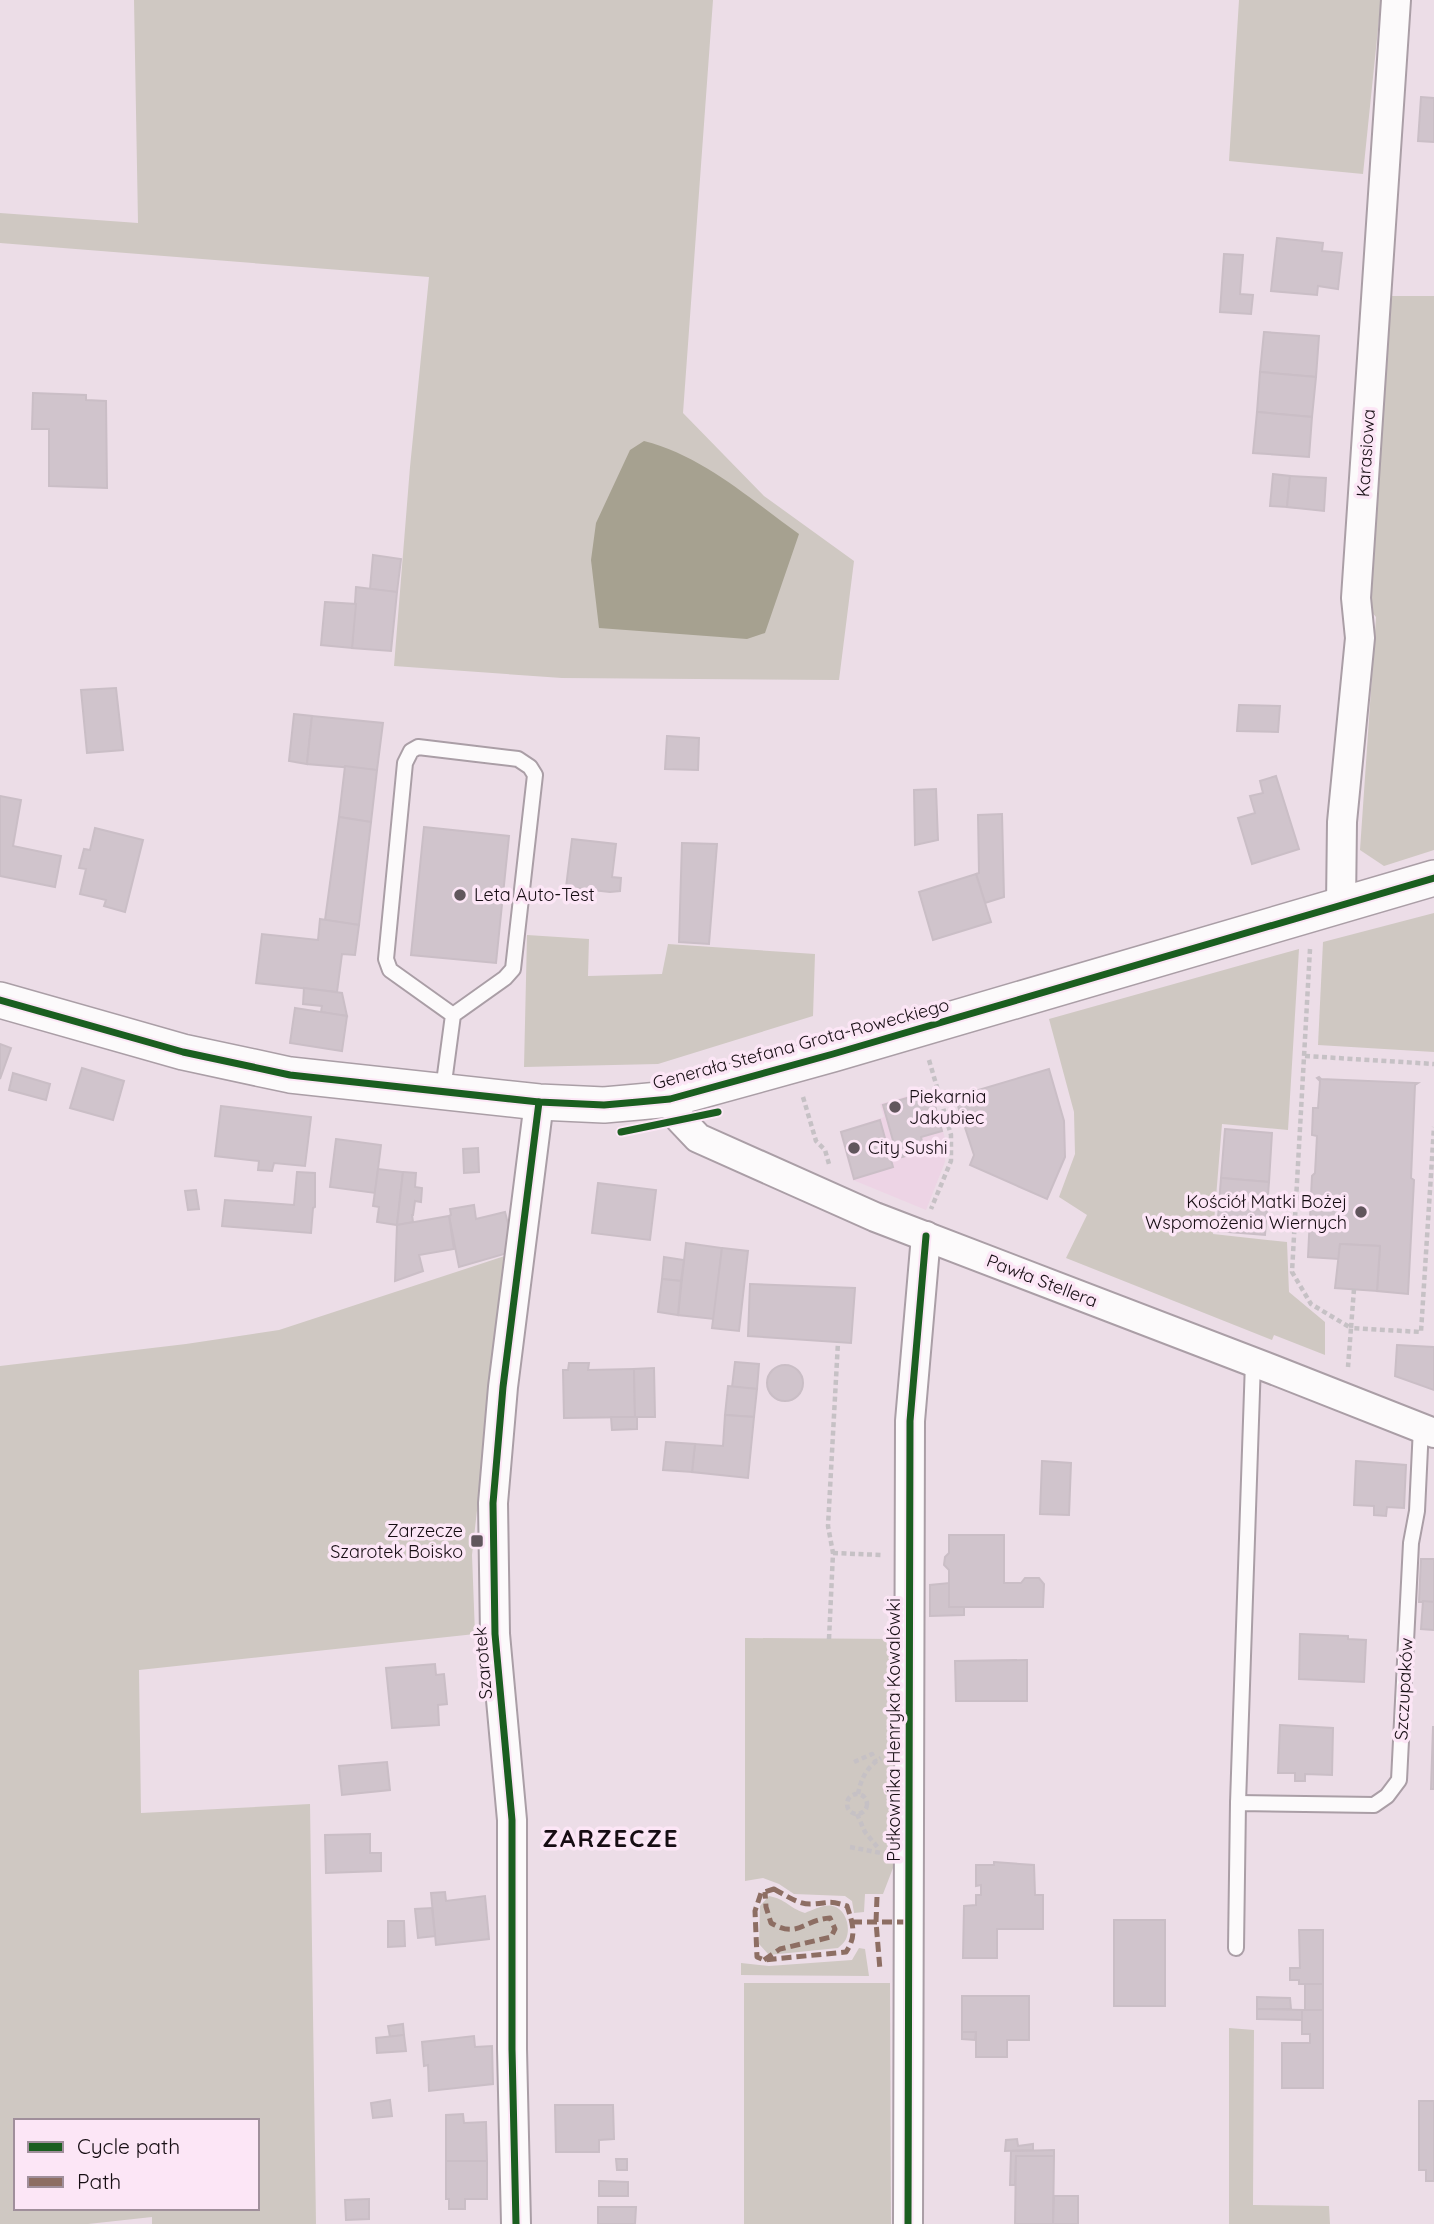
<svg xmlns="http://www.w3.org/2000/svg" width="1434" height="2224" font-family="Quicksand,sans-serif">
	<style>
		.built { fill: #edd4e5 }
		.green { fill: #cfc8c2; fill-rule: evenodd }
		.water { fill: #a6a190 }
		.building { fill: #d0c4cc; stroke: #cabec6; stroke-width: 2 }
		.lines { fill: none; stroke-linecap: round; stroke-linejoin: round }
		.service-casing { stroke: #aa9ea6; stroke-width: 18 }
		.minor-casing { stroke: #aa9ea6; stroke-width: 32 }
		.tertiary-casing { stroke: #aa9ea6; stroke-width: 38 }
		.path { stroke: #c6c1c5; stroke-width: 4.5; stroke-dasharray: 5 3.5; stroke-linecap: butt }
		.service { stroke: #fcfafb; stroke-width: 14 }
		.minor { stroke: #fcfafb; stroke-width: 28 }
		.tertiary { stroke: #fcfafb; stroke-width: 35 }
		.quiet { stroke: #8d6e63; stroke-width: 5; stroke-dasharray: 10 5; stroke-linecap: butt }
		.cycleway-casing { stroke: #fce6f6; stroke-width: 11 }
		.cycleway { stroke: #1b5e20; stroke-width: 7 }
		.poi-dot { fill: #61565d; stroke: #fce6f6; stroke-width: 2.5 }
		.labels { text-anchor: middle; stroke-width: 7; stroke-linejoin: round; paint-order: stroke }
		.street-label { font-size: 18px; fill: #160d13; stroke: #fce6f6 }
		.poi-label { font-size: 18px; fill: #160d13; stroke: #fce6f6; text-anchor: start }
		.district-label { font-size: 24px; font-weight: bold; letter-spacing: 2px; fill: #160d13; stroke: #fce6f6 }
	</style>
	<rect width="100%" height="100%" fill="#ecdde7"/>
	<path class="built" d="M931,1089l15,53 -1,20 -19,48 -73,-30 -13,-48 44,-15 -4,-13z"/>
	<g class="green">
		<path d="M134,0h579l-30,413 81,83 90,65 -15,119 -277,-2 -168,-12 16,-199 19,-190 -429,-34v-30l138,10z"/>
		<path d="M1239,0h142l-18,174 -134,-13z"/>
		<path d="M1389,296h45v554l-50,16 -24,-16 16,-233 -12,-14z"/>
		<path d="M1434,913v139l-116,-7 5,-103z"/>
		<path d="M527,935l62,4 -1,37 74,-2 6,-30 147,10 -2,62 -155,48 -134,3z"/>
		<path d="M1299,949l-11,181 -66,-6 -9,110 74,8 2,50 36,30v33l-51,-20 -2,5 -206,-82 21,-43 -28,-18 16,-43 -1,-42 -25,-93z"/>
		<path d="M511,1254l-23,158 -16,143 3,79 -336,36 2,143 169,-9 6,420h-164v-7l-64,7h-88v-858l186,-22 93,-14zM16,2121h241v87h-241z"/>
		<path d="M745,1638l151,1 -3,229 -10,26h-18l-1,18 -10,1 -2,-12 -7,-5 -51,-2 -15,-10 -16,-6 -18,3z"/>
		<path d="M769,1896c17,3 20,12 36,17 8,-3 19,-9 28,-7 13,3 18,22 13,33 -2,4 -5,6 -8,9l-69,7 -10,-11 1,-38z"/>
		<path d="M859,1948l6,1 4,27 -128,-1v-12l28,3 83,-6z"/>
		<path d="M744,1983h146l1,241h-147z"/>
		<path d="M1229,2028l25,2 -1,175 76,1 1,18h-101z"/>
	</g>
	<path class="water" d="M644,441c59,15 106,58 155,93l-34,99 -18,6 -148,-11 -8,-68 5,-37 34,-73z"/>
	<g class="building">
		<path d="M1421,97l13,1v44l-16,-1z"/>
		<path d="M1277,238l46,5 -1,8 20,2 -4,36 -20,-3 -1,9 -46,-4z"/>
		<path d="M1224,254l19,1 -3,39 13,1 -2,19 -31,-2z"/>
		<path d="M1264,332l55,4 -3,41 -56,-5z"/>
		<path d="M1260,372l56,5 -4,40 -55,-5z"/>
		<path d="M33,393l53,2v5l20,1 1,87 -58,-2v-57h-17z"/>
		<path d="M1257,412l55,5 -3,40 -56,-4z"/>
		<path d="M1273,474l17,2 -3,31 -17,-1z"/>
		<path d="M1290,476l36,2 -2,33 -37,-4z"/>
		<path d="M373,555l28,4 -4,33 -27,-3z"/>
		<path d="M356,587l41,5 -6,59 -39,-3z"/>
		<path d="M325,602l31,2 -4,44 -31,-3z"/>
		<path d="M116,688l7,62 -36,3 -6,-63z"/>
		<path d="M1239,705l41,1 -2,26 -41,-1z"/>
		<path d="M294,714l18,2 -5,48 -18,-3z"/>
		<path d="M312,716l71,7 -6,47 -70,-6z"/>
		<path d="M667,736l32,2 -1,32 -33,-1z"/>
		<path d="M345,766l32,4 -6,52 -32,-5z"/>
		<path d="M1276,776l23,73 -47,15 -14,-46 17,-5 -5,-17 13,-3 -3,-12z"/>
		<path d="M936,789l2,51 -23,5 -1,-55z"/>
		<path d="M0,796l21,4 -8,46 48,10 -6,31 -55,-11z"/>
		<path d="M1002,814l2,83 -19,6 -9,-29 3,-1 -1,-58z"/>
		<path d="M339,817l32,5 -12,103 -34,-5z"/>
		<path d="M424,827l85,9 -13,127 -85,-8z"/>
		<path d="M95,828l48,12 -18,72 -21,-6 2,-6 -26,-6 6,-25 -7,-1 5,-19 6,1z"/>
		<path d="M572,839l44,5 -4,33 9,1 -1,13 -10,1 -44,-5z"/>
		<path d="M682,843l35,1 -8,100 -30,-2z"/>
		<path d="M976,874l15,48 -58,18 -14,-48z"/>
		<path d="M320,919l39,6 -4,30 -13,-1 -5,38 -81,-9 6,-49 56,6z"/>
		<path d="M304,988l38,5 5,23 -26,-4 1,-6 -19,-2z"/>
		<path d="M295,1008l52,8 -5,35 -52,-8z"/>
		<path d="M0,1044l11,4 -11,31z"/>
		<path d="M82,1068l42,13 -11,39 -43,-12z"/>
		<path d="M1049,1069l15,52 1,36 -18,42 -77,-34 4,-10 -19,-58z"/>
		<path d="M13,1073l37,11 -4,16 -37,-10z"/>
		<path d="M1319,1077l2,2 97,4 -3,2 -4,93 3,2 -6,114 -31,-3 3,-45 -40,-2 -1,15 -31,-2 4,-81 3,-3 2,-37 -5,-1 1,-27h5l2,-27 -3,-3z"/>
		<path d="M931,1091l11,40 -21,6 3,14 -22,6 -4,-13h-4l-11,-39z"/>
		<path d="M221,1106l90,11 -6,49 -31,-3 -2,8 -14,-1 1,-9 -44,-5z"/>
		<path d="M880,1120l13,47 -39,12 -13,-47z"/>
		<path d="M1225,1129l47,4 -3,49 -48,-4z"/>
		<path d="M336,1139l45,6 -6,48 -45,-6z"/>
		<path d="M478,1148l1,24 -15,1 -1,-24z"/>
		<path d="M378,1169l25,3 -6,53 -20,-3 2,-15 -6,-1z"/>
		<path d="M297,1172l18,1v34l-2,1 -2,25 -89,-7 3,-26 69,5z"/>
		<path d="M403,1172l13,1 -1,14 7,1 -1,14 -6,-1 -2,14h-1l1,7 -16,3z"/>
		<path d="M1221,1178l48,4 -4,53 -48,-4z"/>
		<path d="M598,1183l58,7 -6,50 -58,-7z"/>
		<path d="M196,1190l3,19 -11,1 -3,-19z"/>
		<path d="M474,1205l2,14 29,-7 6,23 -3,1 3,16 -52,15 -10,-51 2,-1 -1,-6z"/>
		<path d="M449,1216l5,33 -35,6 4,16 -28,10 2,-56z"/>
		<path d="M686,1243l36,5 -8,71 -36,-4z"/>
		<path d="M1340,1244l40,2 -3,45 -42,-3z"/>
		<path d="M722,1248l26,3 -9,80 -27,-3z"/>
		<path d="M664,1257l20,3 -3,21 -19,-2z"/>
		<path d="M662,1279l19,2 -3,34 -20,-3z"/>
		<path d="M750,1284l105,4 -4,55 -103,-7z"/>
		<path d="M1397,1345l37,2v43l-39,-14z"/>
		<path d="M735,1362l24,2 -2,25 -25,-2z"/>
		<path d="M569,1363h20l-1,7 46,-1 1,48 -71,1 -1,-48h5z"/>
		<circle cx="785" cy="1383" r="18"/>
		<path d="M654,1368l1,49h-20l-1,-48z"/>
		<path d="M728,1386l29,3 -3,28 -29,-2z"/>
		<path d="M725,1415l29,2 -6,61 -56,-6 3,-28 28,2z"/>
		<path d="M611,1417h26v12l-25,1z"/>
		<path d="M666,1442l29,2 -3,28 -29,-2z"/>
		<path d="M1042,1461l29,2 -2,52 -29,-1z"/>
		<path d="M1356,1461l50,4 -2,43 -17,-1 -1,9 -12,-1v-9l-20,-1z"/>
		<path d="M949,1535h55v48h17l4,-5h14l5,6 -1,23h-94v-37l-5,-5 1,-8 4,-4z"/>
		<path d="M1421,1559h13v43h-15z"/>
		<path d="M949,1583v24h15v8l-34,1v-31z"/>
		<path d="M1423,1601l11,1v28l-13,-1z"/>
		<path d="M1300,1634l48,2v3l18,1 -2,42 -65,-3z"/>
		<path d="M1027,1660v41h-71l-1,-40z"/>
		<path d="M435,1664l1,11 8,-1 3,30 -9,1 1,20 -47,3 -6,-60z"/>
		<path d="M1280,1725l53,3 -1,47 -27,-1v7h-10v-8h-17z"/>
		<path d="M1433,1727h1v62h-3z"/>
		<path d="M387,1762l3,28 -48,5 -3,-29z"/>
		<path d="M370,1834v19h11v18l-55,2 -1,-38z"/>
		<path d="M994,1862l40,3 1,30h8v34h-46v29h-34l1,-52 12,-1v-10h5v-10l-5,1v-21h18z"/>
		<path d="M445,1892l1,9 39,-5 4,43 -53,6 -5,-52z"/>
		<path d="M432,1908l3,28 -17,2 -3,-29z"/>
		<rect x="1114" y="1920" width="51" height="86"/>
		<path d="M388,1921h16l1,25 -17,1z"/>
		<path d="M1299,1930h24v54h-24v-4h-9v-12h10z"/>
		<rect x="1305" y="1984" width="18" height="26"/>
		<path d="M962,1996h67v44h-22v17h-31v-25h-14z"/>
		<path d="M1257,1997l33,1 1,11h-34z"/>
		<path d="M1257,2009l45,1v10l-45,-1z"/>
		<path d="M1302,2010h21v78h-41v-45h28v-9h-8z"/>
		<path d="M403,2024l1,11 -14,2 -2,-11z"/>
		<path d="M962,2032h14l-1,8 -13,-1z"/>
		<path d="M404,2035l2,16 -29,2 -1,-15z"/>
		<path d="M474,2036l1,11 17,-1 1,38 -64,7 -1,-26 -4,1 -2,-24z"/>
		<path d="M390,2100l2,16 -19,2 -2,-15z"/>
		<path d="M1419,2101h15v80h-8v-11h-7z"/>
		<path d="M555,2105h58l1,34 -15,1v12h-43z"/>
		<path d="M463,2114l1,9 22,-1 1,39h-41v-46z"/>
		<path d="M1017,2139l1,7 15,-2v6l-28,1 1,-11z"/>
		<path d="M1054,2150v6h-38l-1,29h-5l1,-34z"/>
		<path d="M1016,2156h38l-1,68h-38z"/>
		<path d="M616,2159h11v11h-10z"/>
		<path d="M446,2161h41v38h-22v10h-16v-10h-3z"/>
		<path d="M599,2181l29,1v14h-29z"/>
		<path d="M1054,2196h24v28h-25z"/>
		<path d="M369,2199v20l-23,1 -1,-20z"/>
		<path d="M598,2207h38l-1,17h-37z"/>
	</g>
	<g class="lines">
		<g class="service-casing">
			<g id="service">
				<path d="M443,1090l10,-75 52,-37 8,-9 22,-194 -5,-8 -12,-8 -100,-12 -7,4 -6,12 -19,196 4,11 63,45"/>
				<path d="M1238,1803l15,-441"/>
				<path d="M1236,1948l2,-145 136,2 13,-9 12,-16 12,-237 6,-32 4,-84"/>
			</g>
		</g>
		<g class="minor-casing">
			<g id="minor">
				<path d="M1341,905l1,-83 18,-184 -4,-40 40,-598"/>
				<path d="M670,1099l10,20 18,19 177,79 399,153 160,63"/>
				<path d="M516,2224l-4,-175v-229l-17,-186 -2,-131 10,-116 36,-285"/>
				<path d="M908,2224l2,-803 16,-185"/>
			</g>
		</g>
		<g class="tertiary-casing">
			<path id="tertiary" d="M0,1000l183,52 107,23 249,27 65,3 34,-3 32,-3 163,-45 601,-176"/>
		</g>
		<g class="path">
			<path d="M1310,949l-18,323 19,32 40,24 -3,39"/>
			<path d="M1305,1056l129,8"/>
			<path d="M929,1060l22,75v26l-20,48"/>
			<path d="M803,1097l13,44 9,9 4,14"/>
			<path d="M1354,1289l-3,39 70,4 13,-205"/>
			<path d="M833,1553l49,2"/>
			<path d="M829,1639l4,-86 -5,-27 10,-184"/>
			<path d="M854,1762l18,-8 4,8"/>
			<circle cx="857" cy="1804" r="10"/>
			<path d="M858,1794c3,-16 9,-27 23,-36"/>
			<path d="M857,1814l8,18 14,17"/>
			<path d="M850,1847l31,6"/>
		</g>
		<use href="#service" class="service"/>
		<use href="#minor" class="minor"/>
		<use href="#tertiary" class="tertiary"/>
		<g class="quiet">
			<path d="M774,1889c11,6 25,16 38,15 18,-1 16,-4 35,2 6,18 10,30 -1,46l-82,8 -7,-3 -2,-46 6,-18z"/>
			<path d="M877,1897l-1,25 4,48"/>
			<path d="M852,1922h57"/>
			<path d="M764,1960l16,-11 51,-12 4,-8 -5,-11c-28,2 -31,21 -59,5l-5,-16 -1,-15"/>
		</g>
		<g class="cycleway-casing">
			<g id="cycleway">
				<path d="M0,1000l183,52 107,23 249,27 65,3 34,-3 32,-3 163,-45 601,-176"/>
				<path d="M621,1132l97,-20"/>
				<path d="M516,2224l-4,-175v-229l-17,-186 -2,-131 10,-116 36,-285"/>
				<path d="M908,2224l2,-803 16,-185"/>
			</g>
		</g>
		<use href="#cycleway" class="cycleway"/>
	</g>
	<g class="poi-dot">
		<circle cx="460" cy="895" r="7"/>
		<circle cx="895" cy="1107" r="7"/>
		<circle cx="854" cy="1148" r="7"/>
		<circle cx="1361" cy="1212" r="7"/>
		<rect x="470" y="1534" width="14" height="14" rx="3.5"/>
	</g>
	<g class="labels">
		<g class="street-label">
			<text transform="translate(1366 453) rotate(-86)" y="6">Karasiowa</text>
			<text transform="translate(801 1044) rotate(-15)" y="6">Generała Stefana Grota-Roweckiego</text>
			<text transform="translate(1042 1281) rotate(21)" y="6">Pawła Stellera</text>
			<text transform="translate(483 1663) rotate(-95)" y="6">Szarotek</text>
			<text transform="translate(1404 1689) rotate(-87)" y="6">Szczupaków</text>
			<text transform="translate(894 1730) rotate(-90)" y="6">Pułkownika Henryka Kowalówki</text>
		</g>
		<g class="poi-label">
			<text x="474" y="901">Leta Auto-Test</text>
			<text x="909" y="1103">Piekarnia<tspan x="909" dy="21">Jakubiec</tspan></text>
			<text x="868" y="1154">City Sushi</text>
			<text x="1347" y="1208" text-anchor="end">Kościół Matki Bożej<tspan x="1347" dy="21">Wspomożenia Wiernych</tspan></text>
			<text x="463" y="1537" text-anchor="end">Zarzecze<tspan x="463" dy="21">Szarotek Boisko</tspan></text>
		</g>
		<g class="district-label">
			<text x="611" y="1847">ZARZECZE</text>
		</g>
	</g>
	<rect x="14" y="2119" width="245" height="91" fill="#fce6f6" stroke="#a08f9b" stroke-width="2"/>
	<rect x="28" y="2142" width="35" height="10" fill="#1b5e20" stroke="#a08f9b" stroke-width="2"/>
	<text x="77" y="2154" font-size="21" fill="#160d13">Cycle path</text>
	<rect x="28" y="2177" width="35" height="10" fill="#8d6e63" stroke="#a08f9b" stroke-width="2"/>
	<text x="77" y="2189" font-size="21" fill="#160d13">Path</text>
</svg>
